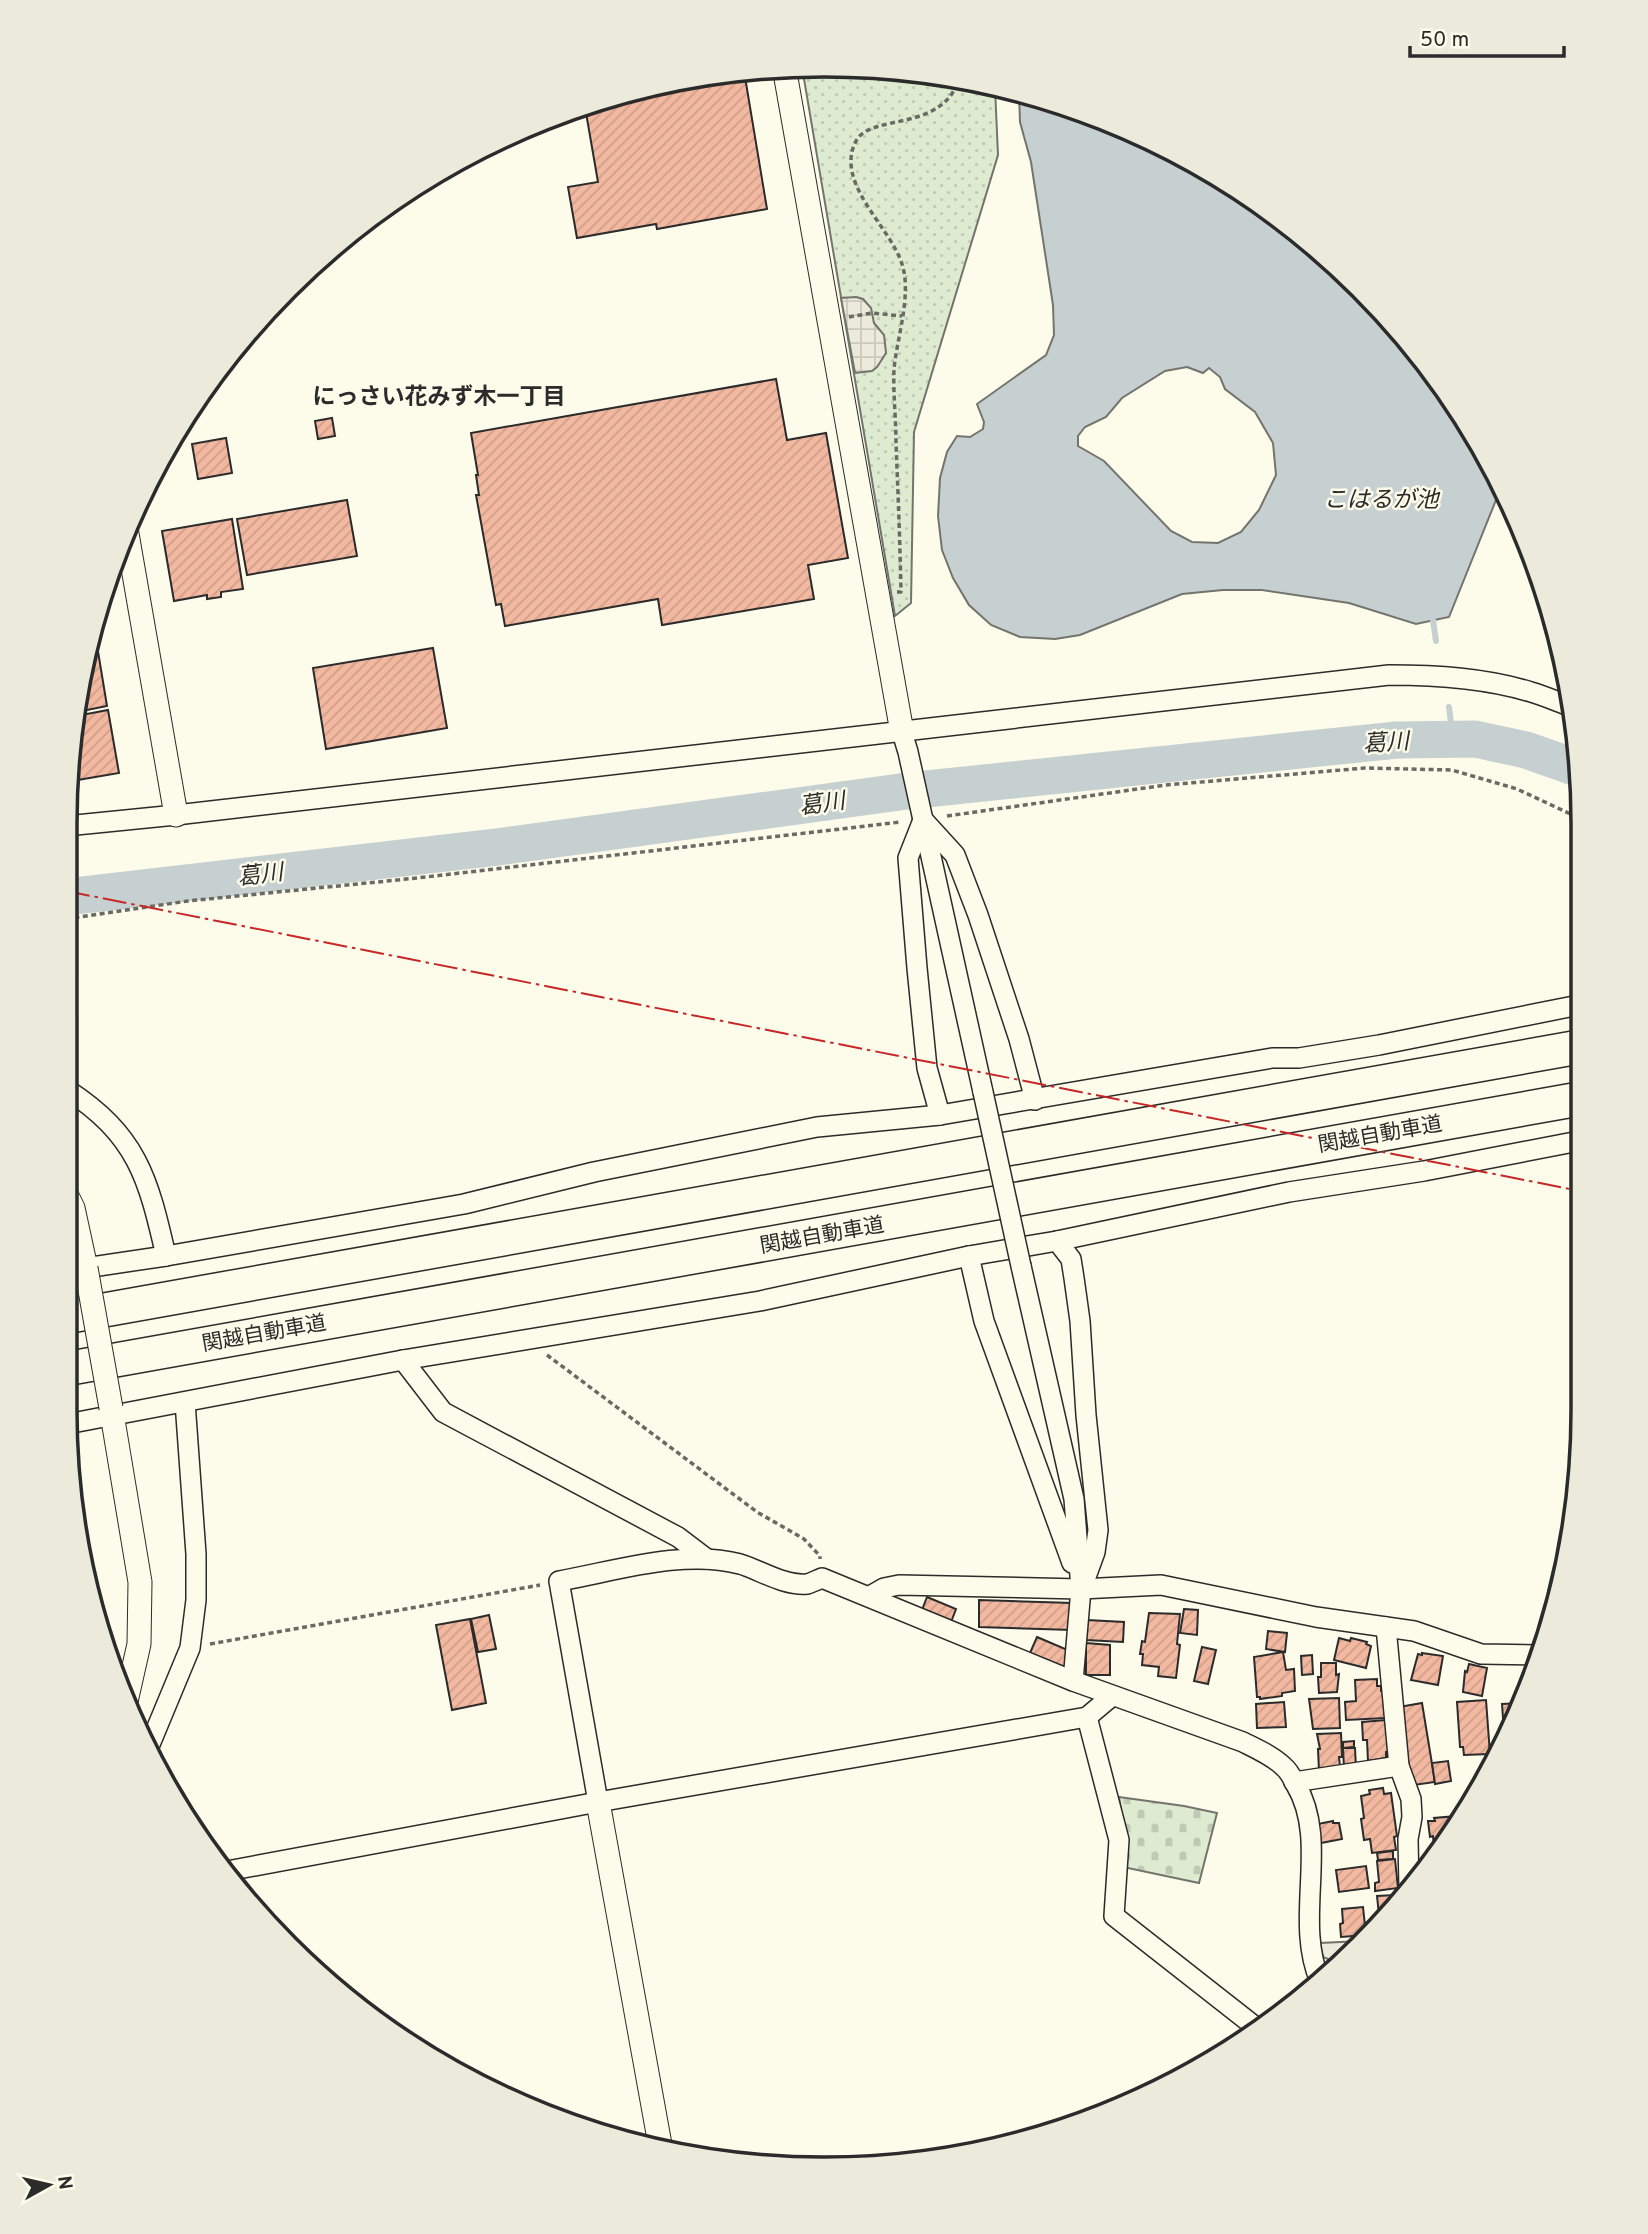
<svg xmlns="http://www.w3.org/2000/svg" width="1648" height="2234" font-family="Overpass,'Noto Sans JP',sans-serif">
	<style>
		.cemetery { fill: url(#cemetery-stones); stroke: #74746e; stroke-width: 2 }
		.park { fill: url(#park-dots); stroke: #74746e; stroke-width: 2 }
		.parking { fill: #eceadb; stroke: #74746e; stroke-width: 2 }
		.plaza { fill: url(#plaza-grid); stroke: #74746e; stroke-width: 2 }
		.water { fill: #c7d0d0; stroke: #74746e; stroke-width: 2; fill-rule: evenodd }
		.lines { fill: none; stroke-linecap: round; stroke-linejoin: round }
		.stream { stroke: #c7d0d0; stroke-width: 6 }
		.river { stroke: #c7d0d0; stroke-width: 37 }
		.building { fill: url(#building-hatch); stroke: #2b2b2b; stroke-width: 2 }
		.minor-casing { stroke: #2b2b2b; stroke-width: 22 }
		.tertiary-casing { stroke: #2b2b2b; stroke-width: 25 }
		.motorway-casing { stroke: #2b2b2b; stroke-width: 36 }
		.path { stroke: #6a6964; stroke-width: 3.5; stroke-dasharray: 5 3.5; stroke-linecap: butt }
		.minor { stroke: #fdfbea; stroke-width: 19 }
		.tertiary { stroke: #fdfbea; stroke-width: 23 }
		.motorway { stroke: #fdfbea; stroke-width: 33 }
		.minor-bridge-casing { stroke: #2b2b2b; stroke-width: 22; stroke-linecap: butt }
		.tertiary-bridge-casing { stroke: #2b2b2b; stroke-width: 25; stroke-linecap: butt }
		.minor-bridge { stroke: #fdfbea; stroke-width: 19 }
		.tertiary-bridge { stroke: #fdfbea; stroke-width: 23 }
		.power { stroke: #c62828; stroke-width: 2; stroke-dasharray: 24 5 3.5 5; stroke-linecap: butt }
		.labels { text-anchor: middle; stroke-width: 5; stroke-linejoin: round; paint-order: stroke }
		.street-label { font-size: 21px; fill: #2b2b2b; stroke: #fdfbea }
		.neighbourhood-label { font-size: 23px; font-weight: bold; fill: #2b2b2b; stroke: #fdfbea }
		.water-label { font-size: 23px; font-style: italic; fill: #2b2b2b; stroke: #fdfbea }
		.rim { fill: none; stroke: #2b2b2b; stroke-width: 3.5 }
	</style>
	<defs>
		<pattern id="cemetery-stones" width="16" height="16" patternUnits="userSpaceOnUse" patternTransform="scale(1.75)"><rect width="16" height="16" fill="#deebd1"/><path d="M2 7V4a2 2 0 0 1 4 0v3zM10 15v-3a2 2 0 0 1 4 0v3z" fill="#bfcab4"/></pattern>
		<pattern id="park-dots" width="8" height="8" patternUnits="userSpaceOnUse" patternTransform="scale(1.75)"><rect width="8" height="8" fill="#deebd1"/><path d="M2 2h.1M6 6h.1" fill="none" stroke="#bfcab4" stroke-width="1.8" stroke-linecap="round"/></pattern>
		<pattern id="plaza-grid" width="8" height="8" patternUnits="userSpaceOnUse" patternTransform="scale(1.75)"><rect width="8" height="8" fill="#eceadb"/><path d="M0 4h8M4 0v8" fill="none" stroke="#cbc9bc"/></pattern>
		<pattern id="building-hatch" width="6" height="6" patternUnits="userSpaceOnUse" patternTransform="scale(1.75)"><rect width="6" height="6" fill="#f2b8a0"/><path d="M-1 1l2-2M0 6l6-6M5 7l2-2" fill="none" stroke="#d09e8a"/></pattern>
	</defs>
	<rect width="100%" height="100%" fill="#fdfbea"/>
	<path class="cemetery" d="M1119,1797l65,9 33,7 -18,70 -76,-16 2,-30z"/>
	<path class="park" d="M802,67l121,4 72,17 3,67 -84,277 -3,171 -16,13z"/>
	<path class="parking" d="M1363,1941l-21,19 -9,1 -10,-4 -3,-14z"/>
	<path class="plaza" d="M856,297l7,2 8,9 3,15 10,12 2,18 -9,14 -5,4 -17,2 -14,-75z"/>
	<path class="water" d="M1019,94l49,11 135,61 121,87 94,100 18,36 20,24 44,77 -51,127 -33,7 -67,-21 -87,-13h-39l-41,4 -102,41 -25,4 -35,-2 -29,-12 -22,-20 -16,-27 -11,-28 -4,-34 2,-38 7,-26 10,-16 13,1 13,-8 1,-7 -7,-18 69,-49 8,-20 -1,-30 -22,-143 -11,-40zM1187,367l16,6 6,-5 11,9 5,12 30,23 18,31 3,32 -17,35 -18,22 -23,11 -26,-1 -21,-11 -67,-70 -26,-15v-10l7,-9 21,-10 16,-19 43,-27z"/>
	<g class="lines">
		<g class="stream">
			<path d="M870,69c15,11 31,16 46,2"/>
			<path d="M1433,620l3,21"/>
			<path d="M1449,707l4,32"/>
		</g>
		<path class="river" d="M66,897l431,-50 410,-56 490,-51 78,-1 51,11 51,18"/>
	</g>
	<g class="building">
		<path d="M744,71l23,138 -110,20 -1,-5 -79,14 -9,-51 30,-5 -13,-75 42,-16z"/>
		<path d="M525,129l2,10 -20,3 -1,-6z"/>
		<path d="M776,379l11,61 39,-7 22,125 -40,7 6,34 -152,26 -4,-26 -153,27 -4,-22 -5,1 -20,-110h3l-3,-20h2l-7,-42z"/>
		<path d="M332,418l3,18 -17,3 -3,-18z"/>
		<path d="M226,438l6,35 -34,6 -6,-35z"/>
		<path d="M347,500l10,56 -110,19 -10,-56z"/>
		<path d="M232,519l11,70 -22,3v5l-14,2v-4l-33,6 -12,-70z"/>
		<path d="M93,621l14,85 -30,6 14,-84z"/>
		<path d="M433,648l14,80 -121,21 -13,-81z"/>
		<path d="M108,710l11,63 -53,9 10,-66z"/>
		<path d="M927,1597l29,12 -5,13 -29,-12z"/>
		<path d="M979,1600l93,3v27l-93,-3z"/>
		<path d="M1184,1609l14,1 -1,25 -17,-2z"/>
		<path d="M1149,1613l31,1 -3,30 3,1 -4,33 -18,-2 1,-9 -17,-2 1,-11h-3l2,-13 3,1z"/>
		<path d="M489,1615l7,34 -18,3 -7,-33z"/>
		<path d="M470,1619l16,84 -34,7 -16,-85z"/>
		<path d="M1087,1620l37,2 -1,20 -37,-2z"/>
		<path d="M1268,1631l19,2 -2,19 -19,-3z"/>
		<path d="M1037,1637l33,14 -6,16 -34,-14z"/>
		<path d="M1339,1638l11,3 1,-3 16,4 -1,2 5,2 -5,22 -32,-8z"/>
		<path d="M1086,1643l24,2v30h-24z"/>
		<path d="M1202,1647l14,3 -8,34 -14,-3z"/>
		<path d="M1283,1652l3,18 8,-1 1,22 -13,2v3l-22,3v-2h-3l-3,-40z"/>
		<path d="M1422,1653l21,3 -5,29 -27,-5 7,-26 4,1z"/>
		<path d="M1312,1655l1,19 -11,1 -1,-19z"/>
		<path d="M1321,1663h15v12l3,-1 -2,18 -18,1 -1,-16h3z"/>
		<path d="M1469,1664l18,4 -5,28 -19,-4 2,-21 2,1z"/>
		<path d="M1377,1679v7h4v5h4l1,27 -40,2 -1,-18 11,-1 -1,-21z"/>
		<path d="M1339,1698l1,30 -27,1 -4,-30z"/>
		<path d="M1486,1700l4,54 -26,1 -1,-8h-3l-3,-45z"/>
		<path d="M1284,1702l2,25 -29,1 -1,-24z"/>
		<path d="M1422,1703l13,79 -21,3 -5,-10 -10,-68z"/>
		<path d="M1521,1703l-5,14 -13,1 -1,-14z"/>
		<path d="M1386,1720l2,32h-2v6l-18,3 -1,-21h-4l-1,-18z"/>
		<path d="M1341,1733l1,24h-3l1,10 -21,4 -1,-22h2l-3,-15z"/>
		<path d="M1354,1741v6l-11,1v-6z"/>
		<path d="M1343,1748h12l1,20h-12z"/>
		<path d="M1448,1761l3,20 -16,3 -3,-21z"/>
		<path d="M1383,1788l1,6 7,-1 6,43 -3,1 2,13 -24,3 -2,-14 -6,1 -3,-21 3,-1 -3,-22 9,-2 -1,-4z"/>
		<path d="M1458,1816l-20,31h-4l-1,-11 -3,1 -2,-16h7l-1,-3z"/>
		<path d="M1333,1821v2h6l3,16 -21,4 -3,-19z"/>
		<path d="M1393,1851v8l-15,1 -1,-7z"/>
		<path d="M1395,1859l3,29 -23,3v-8l4,-1 -2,-21z"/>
		<path d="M1366,1866l3,22 -30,4 -3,-22z"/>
		<path d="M1395,1895v15l-4,4 -12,1 -2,-19z"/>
		<path d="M1363,1907l3,28 -25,2 -1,-13 3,-1 -1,-14z"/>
	</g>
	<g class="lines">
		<g class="minor-casing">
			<g id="minor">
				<path d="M902,732l6,20 75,340"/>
				<path d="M923,820l-15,38 9,110 10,100 13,47"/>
				<path d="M924,821l31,34 23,60 41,124 16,61"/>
				<path d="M66,826l110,-11 1213,-140c48,0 96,3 142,17 14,4 27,10 41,15"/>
				<path d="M66,1089c71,46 82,88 100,167"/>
				<path d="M1057,1241l14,18 3,19 6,43 6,94 12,115 -3,22 -12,33"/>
				<path d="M969,1256l15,65 88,242"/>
				<path d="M1021,1266l53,233 7,90 -8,92"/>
				<path d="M65,1271l101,-15 298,-52 130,-32 223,-45 123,-12 332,-57h27l80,-13 200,-40"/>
				<path d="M403,1360l40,52 235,125 29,22"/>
				<path d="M67,1424l336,-64 357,-59 209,-45 88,-15 232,-49 135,-21 155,-30"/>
				<path d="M870,1596l14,-8 15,-3 182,4 80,-4 155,32 98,14 67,23 58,1"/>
				<path d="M1386,1627l13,139 12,33 1,18 -4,22 1,51"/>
				<path d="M1087,1717l32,123 -5,76 144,113"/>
				<path d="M148,1749l42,-101 6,-48v-46l-11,-152"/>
				<path d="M1294,1782l105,-16"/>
				<path d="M598,1802l-39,-221c57,-10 124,-32 181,-17 20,6 44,22 67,20 4,-1 10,-4 15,-6l251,103 170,61c14,7 30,14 41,25 5,4 9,12 12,18 34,57 -3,134 24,196"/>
				<path d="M227,1871l371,-69 489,-85 25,-21"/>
			</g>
		</g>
		<g class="tertiary-casing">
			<g id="tertiary">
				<path d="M784,67l118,665"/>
				<path d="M126,528l50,287"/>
				<path d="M65,1192l8,16 13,60"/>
				<path d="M111,1408l29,174 -1,62 -14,62"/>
				<path d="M598,1802l63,348"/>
			</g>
		</g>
		<g class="motorway-casing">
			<g id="motorway">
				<path d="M65,1317l1514,-270"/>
				<path d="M65,1369l1514,-270"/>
			</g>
		</g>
		<g class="path">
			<path d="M849,317l23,-4 30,3"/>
			<path d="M897,592h4c-1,-50 -3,-99 -5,-149 0,-24 -3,-50 -2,-74 3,-32 18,-74 8,-105 -12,-38 -68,-81 -46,-123 15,-28 84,-8 103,-61"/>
			<path d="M947,816l219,-31 199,-17 87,2 65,19 60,28"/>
			<path d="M66,919l122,-18 229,-23 484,-56"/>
			<path d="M547,1355l210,157 47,27 16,17v3"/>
			<path d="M210,1644l330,-59"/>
		</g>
		<use href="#minor" class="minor"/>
		<use href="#tertiary" class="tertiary"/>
		<use href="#motorway" class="motorway"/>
		<g class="minor-bridge-casing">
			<path id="minor-bridge" d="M983,1092l38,174"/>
		</g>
		<g class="tertiary-bridge-casing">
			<path id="tertiary-bridge" d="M86,1268l25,140"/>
		</g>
		<use href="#minor-bridge" class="minor-bridge"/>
		<use href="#tertiary-bridge" class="tertiary-bridge"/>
		<path class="power" d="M66,891l1514,300"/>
	</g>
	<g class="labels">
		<g class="street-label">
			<text transform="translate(1380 1134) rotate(-10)" y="7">関越自動車道</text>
			<text transform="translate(822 1235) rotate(-10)" y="7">関越自動車道</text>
			<text transform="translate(264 1333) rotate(-10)" y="7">関越自動車道</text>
		</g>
		<g class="neighbourhood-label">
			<text x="439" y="404">にっさい花みず木一丁目</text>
		</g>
		<g class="water-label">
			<text x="1381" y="507">こはるが池</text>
			<text transform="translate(1386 742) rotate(-4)" y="8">葛川</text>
			<text transform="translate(822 803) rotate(-8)" y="8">葛川</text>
			<text transform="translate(260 874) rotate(-7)" y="8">葛川</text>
		</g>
	</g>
	<path d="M0 0H1648V2234H0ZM824 77H824A747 747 0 0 1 1571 824V1410A747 747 0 0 1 824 2157H824A747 747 0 0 1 77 1410V824A747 747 0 0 1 824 77Z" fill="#eceadb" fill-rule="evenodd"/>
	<path class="rim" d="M824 77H824A747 747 0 0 1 1571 824V1410A747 747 0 0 1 824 2157H824A747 747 0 0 1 77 1410V824A747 747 0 0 1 824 77Z"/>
	<g transform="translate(49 2185) rotate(82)" stroke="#fdfbea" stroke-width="5" paint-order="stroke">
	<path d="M0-5L12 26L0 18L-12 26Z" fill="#2b2b2b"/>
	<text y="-10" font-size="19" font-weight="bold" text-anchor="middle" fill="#2b2b2b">N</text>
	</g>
	<path d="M1410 46v10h154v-10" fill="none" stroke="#2b2b2b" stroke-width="3.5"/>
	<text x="1420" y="46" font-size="21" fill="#2b2b2b" stroke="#fdfbea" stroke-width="5" paint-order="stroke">50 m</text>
</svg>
